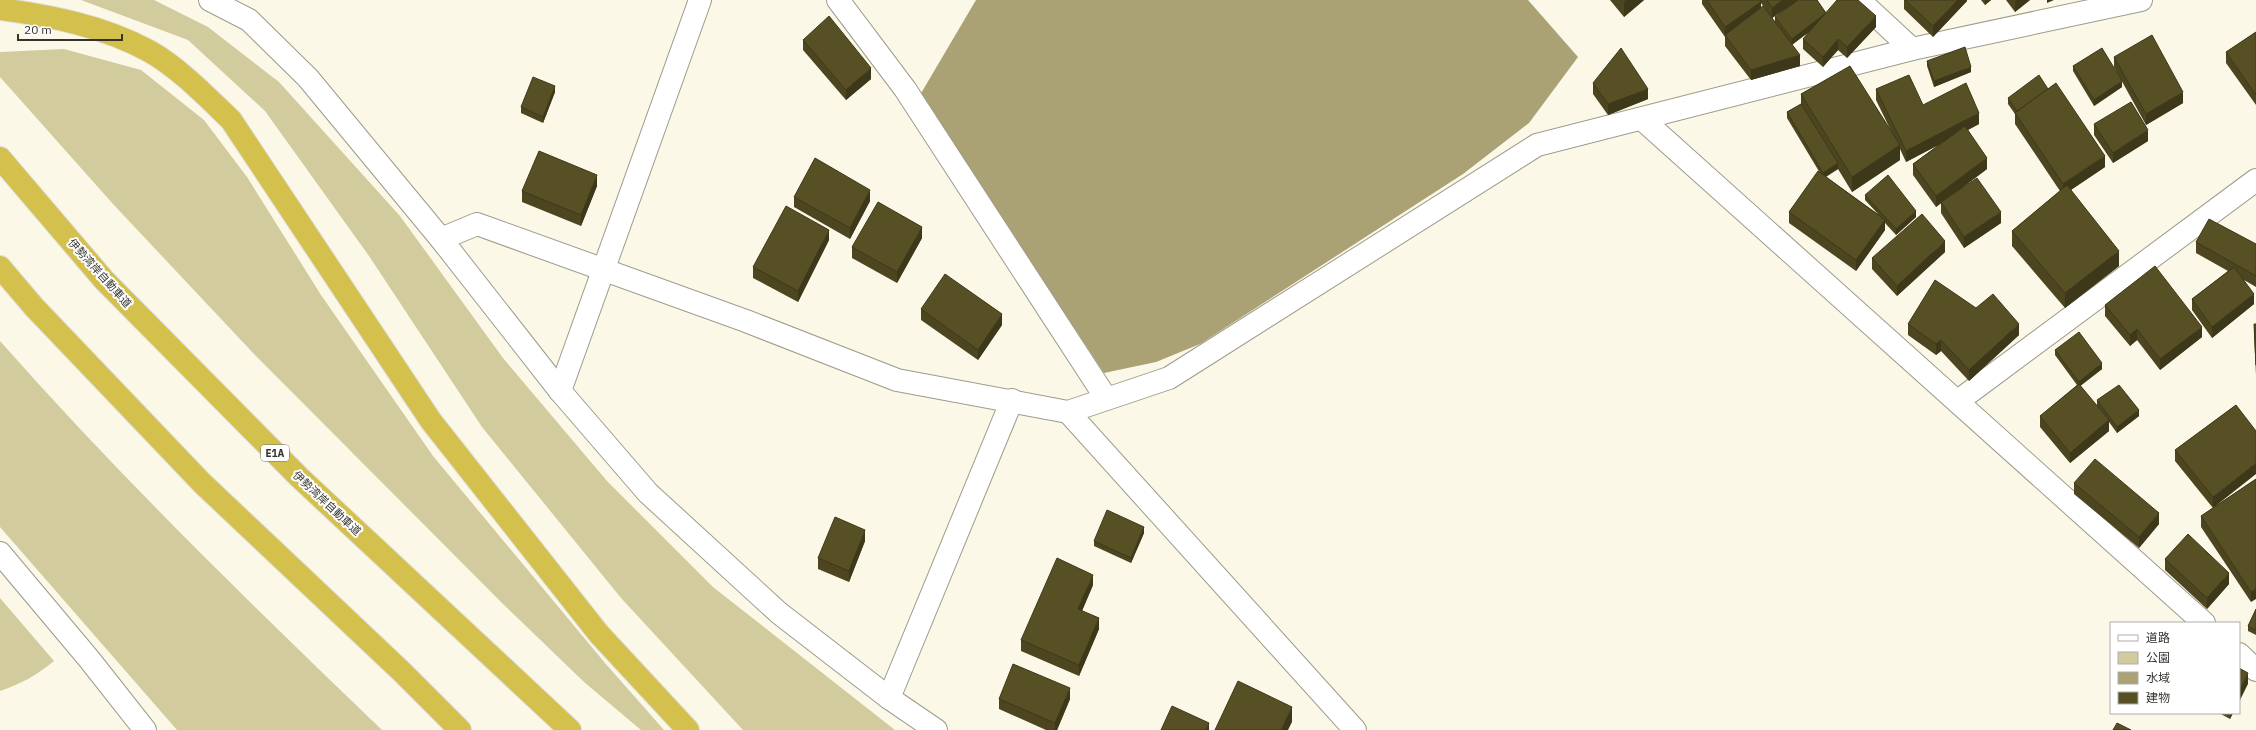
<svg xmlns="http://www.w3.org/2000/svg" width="2256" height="730" font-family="'IBM Plex Sans','Noto Sans JP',sans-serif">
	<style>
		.green { fill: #d2cb9e }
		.water { fill: #aaa274 }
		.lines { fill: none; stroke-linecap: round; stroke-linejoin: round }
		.minor-casing { stroke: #9d9b8b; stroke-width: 24 }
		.tertiary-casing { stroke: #9d9b8b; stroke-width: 24 }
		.motorway-casing { stroke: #dfdedd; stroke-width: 24 }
		.minor { stroke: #fff; stroke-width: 22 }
		.tertiary { stroke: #fff; stroke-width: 22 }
		.motorway { stroke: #d4c04c; stroke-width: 22 }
		.wall { fill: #4c4520; fill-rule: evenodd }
		.shaded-wall { fill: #3e381a }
		.building { fill: #585025; stroke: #3e381a }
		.labels { text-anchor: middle; stroke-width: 4; stroke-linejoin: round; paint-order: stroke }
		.shield { fill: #fff; stroke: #71706c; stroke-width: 1 }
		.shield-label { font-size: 10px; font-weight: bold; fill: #34332d }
		.street-label { font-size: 11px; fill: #34332d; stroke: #fff }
	</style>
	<rect width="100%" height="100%" fill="#fbf8e7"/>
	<g class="green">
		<path d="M81,0h73l54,27 71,55 121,134 103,142 104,123 106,106 182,143h-152l-122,-132 -139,-171 -113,-171 -104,-145 -77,-71z"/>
		<path d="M64,49l77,21 63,50 43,57 74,118 112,161 172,207 59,67h-23l-57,-48 -82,-79 -248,-249 -141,-150 -113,-127v-25z"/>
		<path d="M0,341c120,136 251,263 382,389h-205l-177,-203z"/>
		<path d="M0,598l54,63c-17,14 -33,23 -54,30z"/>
	</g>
	<path class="water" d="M976,0h552l50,57 -49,66 -66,51 -263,170 -44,18 -52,11 -184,-278z"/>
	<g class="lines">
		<g class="minor-casing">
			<g id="minor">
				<path d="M838,0l67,89 201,309"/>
				<path d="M1859,0l53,49"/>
				<path d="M1642,119l562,504"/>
				<path d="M441,239l36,-15 269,97 151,59 171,32 101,-34 368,-233 375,-96 229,-49"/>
				<path d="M560,391l140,-391"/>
				<path d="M1958,401l298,-221"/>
				<path d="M1068,412l287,318"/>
				<path d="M2239,654l17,16"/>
				<path d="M889,698l123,-298"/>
			</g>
		</g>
		<g class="tertiary-casing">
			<g id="tertiary">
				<path d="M210,0l39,20 59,58 133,161 119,152 88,102 131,120 110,85 47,32"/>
				<path d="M0,553l89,106 56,71"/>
			</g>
		</g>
		<g class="motorway-casing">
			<g id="motorway">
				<path d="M0,9c51,7 103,17 149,42 29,16 58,46 82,69l200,301 168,213 89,96"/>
				<path d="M0,158l104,122 195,197 271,253"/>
				<path d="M0,267l34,40 168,176 199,188 59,59"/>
			</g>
		</g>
		<use href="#minor" class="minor"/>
		<use href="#tertiary" class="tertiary"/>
		<use href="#motorway" class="motorway"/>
	</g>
	<g class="wall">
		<path d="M1610,0h34l-20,17z"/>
		<path d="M1702,0h115l9,13 50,14 -29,31 -9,-8 -15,17 -20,-18v-10l6,-7 -17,12 8,22 -49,14 -26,-34v-9l-23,-33zM1761,3l7,10 -7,-5zM1792,4l-17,13v5l-3,-4z"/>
		<path d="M1904,0h63v1l-34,36 -29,-28z"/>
		<path d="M1981,0h10l-6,5z"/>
		<path d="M2006,0h24l-15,12z"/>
		<path d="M2256,32v73l-30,-42v-11z"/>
		<path d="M803,40l68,39 -25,21 -43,-50z"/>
		<path d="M2114,57l69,46 -37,22 -32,-58z"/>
		<path d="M1927,61l44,11 -37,15 -7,-21z"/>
		<path d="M2073,66l49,21 -28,19 -21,-35z"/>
		<path d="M1593,83l55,16 -40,16 -15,-21z"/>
		<path d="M1876,89l103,35 -11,6 19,39 -25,19 39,35 -37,25 -23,-35v-10l-5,4 -23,-32v-11l27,-20 -34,18 -6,-13v11l-48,32 -14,-23 -12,8 52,37 -13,-14v-5l51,22 -20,18 -11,-12v7l-29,41 -67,-48v-11l31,-39 -33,-55v-6l14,-8v-10l91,39 -16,-33z"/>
		<path d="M2048,89l57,78 -34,23 48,76 -54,42 -53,-62v-15l48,-40 -45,-67v-10l-7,-10v-6z"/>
		<path d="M555,92l-12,31 -22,-10v-6z"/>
		<path d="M2094,124l54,17 -35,22 -19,-28z"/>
		<path d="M597,186l-16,40 -59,-24v-11z"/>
		<path d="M794,197l76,4 -20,38 -56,-32z"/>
		<path d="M922,238l-25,45 -45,-25v-11z"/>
		<path d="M829,240l-31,62 -45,-24v-11z"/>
		<path d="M2196,242l60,2v43l-12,-7 10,24 -42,34 -20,-28v-11l36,-28 -32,-18z"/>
		<path d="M1945,252l-48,44 -25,-27v-11z"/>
		<path d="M2105,305l97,32 -42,33 -23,-30 -7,6 -25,-30z"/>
		<path d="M1976,308l43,27 -50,46 -28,-30 -5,4 -28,-20v-11z"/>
		<path d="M921,309l81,16 -24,35 -57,-40z"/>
		<path d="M2254,324h2v51l-2,-41z"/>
		<path d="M2055,350l47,19 -22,17 17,20v-6l42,16 -22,17 -8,-11v9l-39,32 -30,-36v-11l37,-31 -22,-30z"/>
		<path d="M2236,405l-23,103 -38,-47v-11z"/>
		<path d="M2256,479l-5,123 -50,-75v-11z"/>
		<path d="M2074,483l85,41 -20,24 -65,-54z"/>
		<path d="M1144,533l-13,30 -37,-17v-5z"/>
		<path d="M865,541l-16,41 -31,-13v-11z"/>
		<path d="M2165,559l64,25 -22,25 -42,-39z"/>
		<path d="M1093,585l-11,26 17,18 -20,47 -58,-25v-11z"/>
		<path d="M2256,609v26l-8,-4v-5z"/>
		<path d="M999,699h71l-13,31h-11l-47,-21z"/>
		<path d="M2219,713h14l-3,6z"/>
	</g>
	<g class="shaded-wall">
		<path d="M1626,0h18l-20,17v-15z"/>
		<path d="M1783,0h16l-27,18v-10z"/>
		<path d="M1958,0h9v1l-34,36v-11z"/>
		<path d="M1985,0h6l-6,5z"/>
		<path d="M2017,0h13l-15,12v-11z"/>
		<path d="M2047,0h7l-7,3z"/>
		<path d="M1761,2v11l-36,23v-9z"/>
		<path d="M1826,13v6l-34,26v-6z"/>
		<path d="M1876,16v11l-29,31v-11z"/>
		<path d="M1838,39v11l-15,17v-10z"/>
		<path d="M1800,55v11l-49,14v-10z"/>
		<path d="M1971,67v5l-37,15v-6z"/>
		<path d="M871,68v11l-25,21v-10z"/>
		<path d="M2122,81v6l-28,19v-6z"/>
		<path d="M555,86v6l-12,31v-6z"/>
		<path d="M1648,89v10l-40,16v-11z"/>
		<path d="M2183,92v11l-37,22v-11z"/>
		<path d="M1979,113v11l-73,38v-11z"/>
		<path d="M2148,130v11l-35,22v-10z"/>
		<path d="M1900,145v15l-48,32v-15z"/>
		<path d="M2105,156v11l-42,28v-11z"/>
		<path d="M1987,158v11l-51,38v-11z"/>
		<path d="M1838,163v6l-15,9v-5z"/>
		<path d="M597,175v11l-16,40v-11z"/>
		<path d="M870,190v11l-20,38v-11z"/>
		<path d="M1916,211v6l-20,18v-6z"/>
		<path d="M2001,212v11l-37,25v-11z"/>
		<path d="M1885,220v10l-29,41v-11z"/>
		<path d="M922,227v11l-25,45v-11z"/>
		<path d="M829,230v10l-31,62v-11z"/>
		<path d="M1945,241v11l-48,44v-10z"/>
		<path d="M2119,251v15l-54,42v-15z"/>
		<path d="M2254,294v10l-42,34v-11z"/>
		<path d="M1002,314v11l-24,35v-10z"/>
		<path d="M2019,324v11l-50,46v-11z"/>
		<path d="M2202,327v10l-42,33v-11z"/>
		<path d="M2137,329v11l-7,6v-11z"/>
		<path d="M1941,340v11l-5,4v-11z"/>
		<path d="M2102,363v6l-23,18v-5z"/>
		<path d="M2139,410v6l-22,17v-6z"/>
		<path d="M2109,420v11l-39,32v-10z"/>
		<path d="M2256,463v11l-43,34v-11z"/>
		<path d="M2159,513v11l-20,24v-11z"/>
		<path d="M1144,527v6l-13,30v-5z"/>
		<path d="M865,530v11l-16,41v-11z"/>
		<path d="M2229,573v11l-22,25v-11z"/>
		<path d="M1093,575v10l-15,35v-11z"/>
		<path d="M2256,588v11l-5,3v-10z"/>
		<path d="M1099,618v11l-20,47v-11z"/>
		<path d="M2248,673v11l-9,18v-11z"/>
		<path d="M1070,688v11l-13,31h-2v-7z"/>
		<path d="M1292,707v15l-4,8h-7z"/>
		<path d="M2230,713h3l-3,6z"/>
		<path d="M1209,723v7h-3z"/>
	</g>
	<g class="building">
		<path d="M1707,0h53l1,2 -36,25z"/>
		<path d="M1767,0h16l-11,8z"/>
		<path d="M1798,0h19l9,13 -34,26 -17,-22z"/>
		<path d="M1837,0h21l18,16 -29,31 -9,-8 -15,18 -20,-18z"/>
		<path d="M1905,0h53l-25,26z"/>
		<path d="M1763,6l37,49 -49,15 -26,-35z"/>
		<path d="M829,16l42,52 -25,22 -43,-50z"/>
		<path d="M2256,32v63l-30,-43z"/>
		<path d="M2152,35l31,57 -37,22 -32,-57z"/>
		<path d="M1965,47l6,20 -37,14 -7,-20z"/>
		<path d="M1621,48l27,41 -40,15 -15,-21z"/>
		<path d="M2102,48l20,33 -28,19 -21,-34z"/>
		<path d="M1850,66l50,79 -48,32 -51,-83z"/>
		<path d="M1909,75l14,30 43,-22 13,30 -73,38 -30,-62z"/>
		<path d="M2039,75l9,14 -31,22 -9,-13z"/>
		<path d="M533,77l22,9 -12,31 -22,-10z"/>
		<path d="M2056,83l49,73 -42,28 -48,-71z"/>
		<path d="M2131,102l17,28 -35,23 -19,-29z"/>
		<path d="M1801,104l37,59 -15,10 -36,-61z"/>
		<path d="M1965,126l22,32 -51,38 -23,-32z"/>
		<path d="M539,151l58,24 -16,40 -59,-24z"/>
		<path d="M815,158l55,32 -20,38 -56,-31z"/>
		<path d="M1818,171l67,49 -29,40 -67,-48z"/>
		<path d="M1888,175l28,36 -20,18 -31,-34z"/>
		<path d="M1977,178l24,34 -37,25 -23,-35z"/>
		<path d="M2067,185l52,66 -54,42 -53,-62z"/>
		<path d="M878,202l44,25 -25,45 -45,-25z"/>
		<path d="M786,206l43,24 -31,61 -45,-24z"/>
		<path d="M1922,214l23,27 -48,45 -25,-28z"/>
		<path d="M2209,219l47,25v32l-60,-34z"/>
		<path d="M2155,266l47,61 -42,32 -23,-30 -7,6 -25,-30z"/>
		<path d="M2234,267l20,27 -42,33 -20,-28z"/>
		<path d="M945,274l57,40 -24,36 -57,-41z"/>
		<path d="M1935,280l41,28 17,-14 26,30 -50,46 -28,-30 -5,4 -28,-20z"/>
		<path d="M2254,324h2v41z"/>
		<path d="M2079,332l23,31 -23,19 -24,-32z"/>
		<path d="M2079,384l30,36 -39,33 -30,-37z"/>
		<path d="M2119,385l20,25 -22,17 -20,-27z"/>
		<path d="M2236,405l20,26v32l-43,34 -38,-47z"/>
		<path d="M2095,459l64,54 -20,24 -65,-54z"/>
		<path d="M2256,479v109l-5,4 -50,-76z"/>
		<path d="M1107,510l37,17 -13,31 -37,-17z"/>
		<path d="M835,517l30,13 -16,41 -31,-13z"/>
		<path d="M2188,534l41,39 -22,25 -42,-39z"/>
		<path d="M1057,558l36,17 -15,34 21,9 -20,47 -58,-25z"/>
		<path d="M2256,609v21l-8,-4z"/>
		<path d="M1013,664l57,24 -15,35 -56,-24z"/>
		<path d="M2239,668l9,5 -9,18z"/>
		<path d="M1238,681l54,26 -11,23h-66z"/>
		<path d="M1172,706l37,17 -3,7h-45z"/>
		<path d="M2117,723l14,7h-18z"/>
	</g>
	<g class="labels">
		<rect class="shield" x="261" y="445" width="28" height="16" rx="3"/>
		<g class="shield-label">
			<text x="275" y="457">E1A</text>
		</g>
		<g class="street-label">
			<text transform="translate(100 273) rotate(48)" y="4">伊勢湾岸自動車道</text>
			<text transform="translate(327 503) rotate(43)" y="4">伊勢湾岸自動車道</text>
		</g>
	</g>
	<rect x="2110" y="622" width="130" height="92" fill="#ffffff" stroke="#aeadab"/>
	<rect x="2118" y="635" width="20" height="6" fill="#ffffff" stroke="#aeadab"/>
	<text x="2146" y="642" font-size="12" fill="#34332d">道路</text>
	<rect x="2118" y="652" width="20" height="12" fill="#d2cb9e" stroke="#aeadab"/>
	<text x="2146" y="662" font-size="12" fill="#34332d">公園</text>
	<rect x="2118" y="672" width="20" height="12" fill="#aaa274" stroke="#aeadab"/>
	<text x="2146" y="682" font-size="12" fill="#34332d">水域</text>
	<rect x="2118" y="692" width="20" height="12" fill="#585025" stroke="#aeadab"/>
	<text x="2146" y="702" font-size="12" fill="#34332d">建物</text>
	<path d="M18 34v6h104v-6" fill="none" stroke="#34332d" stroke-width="2"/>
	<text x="24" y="34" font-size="12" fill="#34332d" stroke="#ffffff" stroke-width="3" paint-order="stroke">20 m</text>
</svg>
